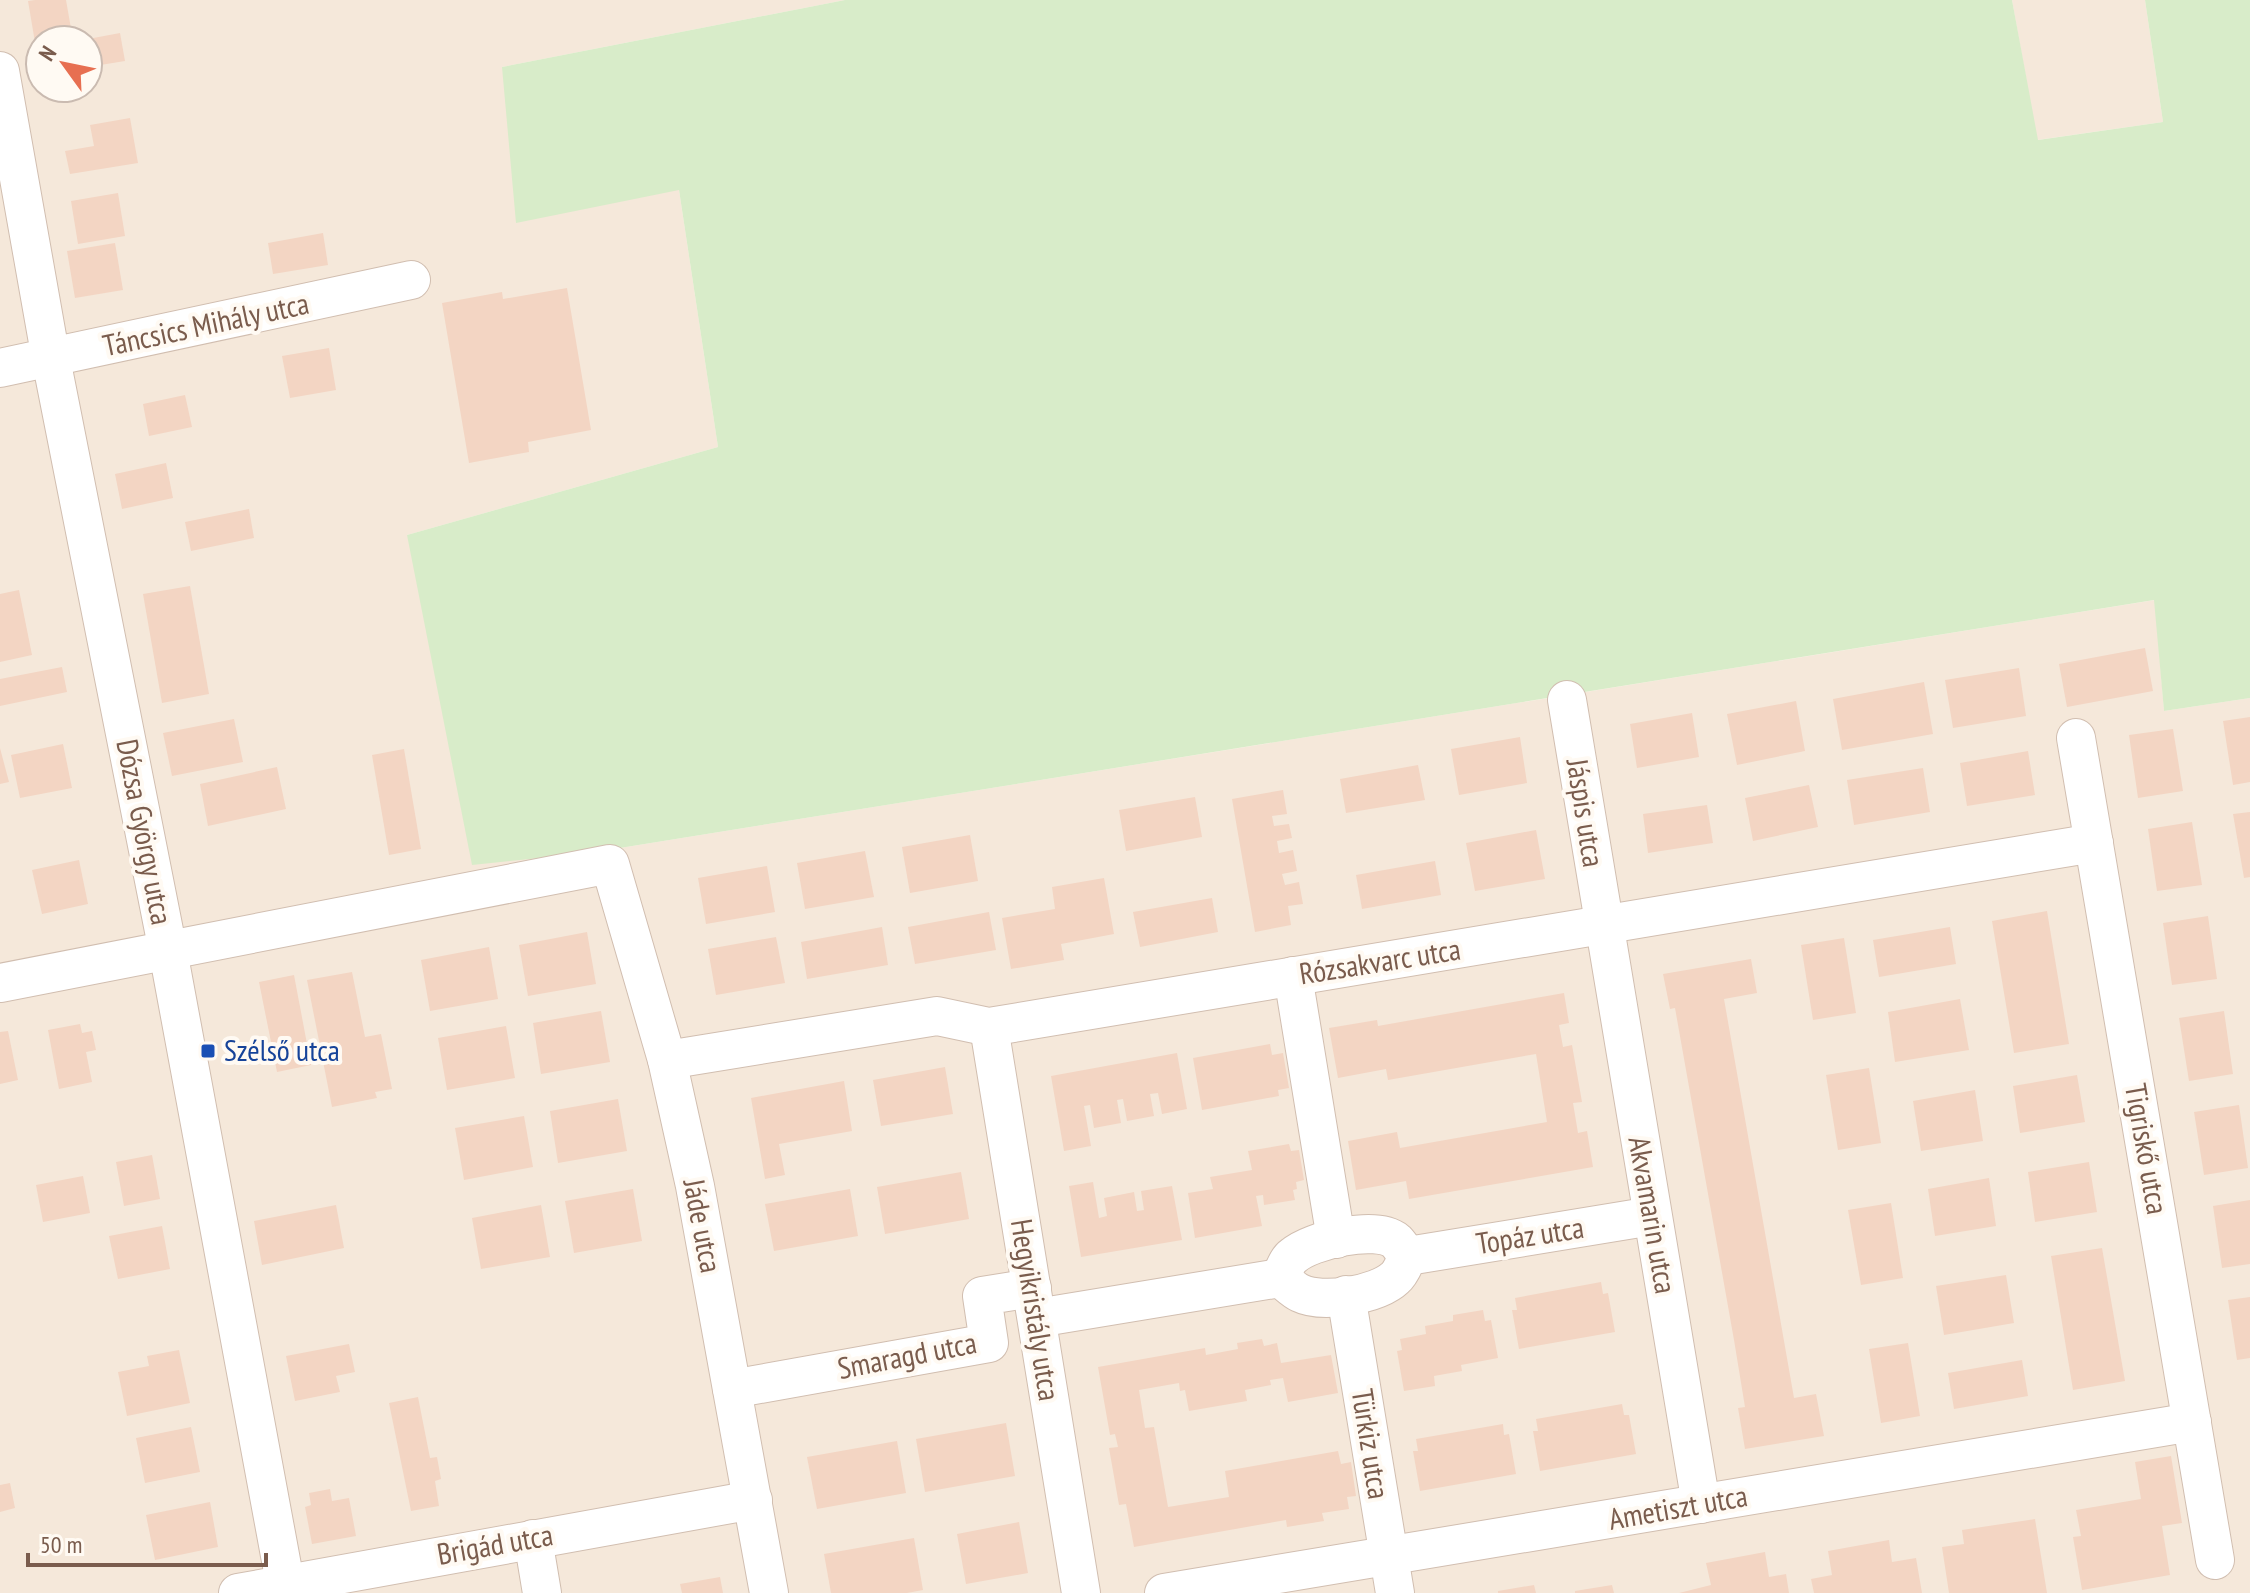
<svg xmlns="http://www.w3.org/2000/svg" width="2250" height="1593" font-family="'PT Sans Narrow',sans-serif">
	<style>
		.residential { fill: #f5e8da; fill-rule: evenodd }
		.green { fill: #d8ecc9 }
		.building { fill: #f3d5c3 }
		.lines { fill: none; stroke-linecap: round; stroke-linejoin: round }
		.minor-casing { stroke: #d1beb0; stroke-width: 40 }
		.minor { stroke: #fff; stroke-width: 38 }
		.transit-dot { fill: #1a4fb4; stroke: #fffaf3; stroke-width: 3 }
		.labels { text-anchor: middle; stroke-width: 8; stroke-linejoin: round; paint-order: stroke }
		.street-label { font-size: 30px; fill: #7a5c4d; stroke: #fffaf3 }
		.transit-label { font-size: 30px; fill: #164399; stroke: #fffaf3; text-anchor: start }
	</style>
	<rect width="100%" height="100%" fill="#fdf6ec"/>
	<g class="residential">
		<path d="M0,0h845l-343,67 177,123 39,257 -311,88 188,317 1560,-252 9,111 86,-13v895h-2250zM40,40h48v48h-48z"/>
		<path d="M2012,0h133l18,122 -126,18z"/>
	</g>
	<path class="green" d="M845,0h1167l26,140 125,-18 -18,-122h105v698l-86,13 -10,-111 -1559,252 -123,13 -65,-330 311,-88 -39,-257 -163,33 -14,-156z"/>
	<g class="building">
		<path d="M35,0h31l7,40h-33l-2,20 -10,-59z"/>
		<path d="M120,33l5,28 -37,6v-28z"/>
		<path d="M130,118l8,45 -68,11 -5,-23 29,-5 -4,-21z"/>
		<path d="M118,193l7,43 -47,8 -7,-43z"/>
		<path d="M323,233l5,32 -55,9 -5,-31z"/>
		<path d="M115,243l8,47 -48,8 -8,-47z"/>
		<path d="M567,288l24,142 -63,12 1,10 -60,11 -27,-160 60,-11 1,7z"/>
		<path d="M329,348l7,42 -46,8 -8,-42z"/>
		<path d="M185,395l7,32 -43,9 -6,-32z"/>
		<path d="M166,463l7,35 -51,11 -7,-35z"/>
		<path d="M249,509l5,29 -63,13 -6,-29z"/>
		<path d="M190,586l19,108 -47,9 -19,-109z"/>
		<path d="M19,590l13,65 -32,7v-68z"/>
		<path d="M2145,648l8,43 -86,16 -8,-43z"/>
		<path d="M62,667l5,25 -67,14v-27z"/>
		<path d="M2019,668l7,48 -73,12 -8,-48z"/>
		<path d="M1924,682l9,52 -91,16 -9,-51z"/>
		<path d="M1796,701l9,50 -68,14 -10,-51z"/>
		<path d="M1692,713l7,44 -62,11 -7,-44z"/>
		<path d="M2250,717v65l-17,3 -10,-64z"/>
		<path d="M234,719l9,43 -71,14 -9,-43z"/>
		<path d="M2173,729l10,62 -45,7 -9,-63z"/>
		<path d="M1520,737l7,46 -68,12 -8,-46z"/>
		<path d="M63,744l9,44 -52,10 -9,-43z"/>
		<path d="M0,748l9,34 -9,2z"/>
		<path d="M404,749l17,100 -32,6 -17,-100z"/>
		<path d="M2028,751l7,44 -68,11 -7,-43z"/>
		<path d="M1418,765l7,35 -79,13 -6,-34z"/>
		<path d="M277,767l9,42 -78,17 -8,-42z"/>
		<path d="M1923,768l7,44 -76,13 -7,-45z"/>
		<path d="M1809,785l9,42 -65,14 -8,-43z"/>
		<path d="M1283,790l4,24 -15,2 2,10 15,-2 3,14 -15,3 2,12 14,-3 4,21 -15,3 3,11 14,-3 4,22 -15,2 3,19 -36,7 -23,-133z"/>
		<path d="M1195,797l7,40 -76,14 -7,-41z"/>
		<path d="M1707,805l6,38 -65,10 -5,-39z"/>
		<path d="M2250,812v65l-6,1 -11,-64z"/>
		<path d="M2192,822l10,63 -45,6 -9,-62z"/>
		<path d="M1536,830l9,49 -70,12 -9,-48z"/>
		<path d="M970,835l8,46 -68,12 -8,-46z"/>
		<path d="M865,851l9,46 -69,12 -8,-46z"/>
		<path d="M79,860l9,44 -46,10 -10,-44z"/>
		<path d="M1435,861l6,34 -79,14 -6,-34z"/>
		<path d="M767,866l8,46 -69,12 -8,-46z"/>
		<path d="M1104,878l10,56 -53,10 3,16 -53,9 -9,-51 53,-9 -3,-22z"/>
		<path d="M1212,898l6,34 -78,15 -7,-35z"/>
		<path d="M2047,911l22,133 -55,9 -22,-132z"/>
		<path d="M989,912l7,38 -81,14 -7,-37z"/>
		<path d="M2208,916l9,63 -45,6 -9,-62z"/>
		<path d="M882,927l6,38 -81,14 -6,-37z"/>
		<path d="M1950,927l6,37 -77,13 -6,-37z"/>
		<path d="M587,932l9,52 -68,12 -9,-51z"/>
		<path d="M776,937l9,46 -69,12 -8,-46z"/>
		<path d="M1844,938l12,75 -43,7 -12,-75z"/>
		<path d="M489,947l9,52 -68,12 -9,-51z"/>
		<path d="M1751,959l6,34 -33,6 70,399 22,-4 8,42 -79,13 -7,-41 7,-1 -11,-67 -59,-332 -5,1 -7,-35z"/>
		<path d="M352,972l13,65 16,-3 11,55 -17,3 2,6 -45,9 -25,-127z"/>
		<path d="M294,975l17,90 -34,7 -18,-90z"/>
		<path d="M1564,993l5,30 -10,2 4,22 9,-2 10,57 -9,1 5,30 9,-2 6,36 -184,32 -3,-18 -50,9 -8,-49 49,-9 3,16 147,-26 -11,-68 -148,26 -2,-11 -48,9 -9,-50 48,-8 1,6z"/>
		<path d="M1960,999l9,51 -74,12 -7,-50z"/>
		<path d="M601,1011l9,51 -69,12 -8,-51z"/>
		<path d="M2224,1011l9,63 -44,7 -10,-63z"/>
		<path d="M80,1024l2,9 10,-2 4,19 -10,2 6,30 -33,7 -11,-59z"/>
		<path d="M506,1026l9,52 -68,12 -9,-52z"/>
		<path d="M8,1031l10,49 -18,4v-52z"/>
		<path d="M1270,1044l2,11 11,-2 6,35 -11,2 1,6 -77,14 -9,-52z"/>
		<path d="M1177,1053l10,56 -25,5 -4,-21 -8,1 4,22 -27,5 -4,-22 -6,1 4,23 -27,5 -4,-23 -6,1 7,40 -27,5 -13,-75z"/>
		<path d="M945,1067l8,47 -72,12 -8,-46z"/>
		<path d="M1869,1068l12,75 -43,7 -12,-75z"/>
		<path d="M2077,1075l8,47 -65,11 -7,-47z"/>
		<path d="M844,1081l8,50 -73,13 6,31 -20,4 -14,-81z"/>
		<path d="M1975,1090l8,51 -62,10 -8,-50z"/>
		<path d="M618,1099l9,52 -69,12 -8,-52z"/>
		<path d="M2239,1105l9,63 -44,7 -10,-63z"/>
		<path d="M524,1116l9,51 -69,13 -9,-52z"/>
		<path d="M1289,1144l2,7 8,-1 5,30 -8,2 1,7 -4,1 2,10 -31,5 -1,-10 -7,1 6,30 -67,12 -7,-45 25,-4 -3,-12 42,-7 -4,-19z"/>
		<path d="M152,1155l8,44 -36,7 -8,-44z"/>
		<path d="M2089,1162l8,50 -62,10 -7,-50z"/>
		<path d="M961,1172l8,47 -84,15 -8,-47z"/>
		<path d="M83,1176l7,37 -47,9 -7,-37z"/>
		<path d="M1989,1178l7,48 -61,10 -7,-47z"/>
		<path d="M1093,1182l6,36 8,-2 -3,-18 30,-6 3,19 7,-1 -3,-19 31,-5 10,54 -101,17 -12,-71z"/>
		<path d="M633,1189l9,52 -68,12 -9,-52z"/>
		<path d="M850,1189l8,47 -84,15 -9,-47z"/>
		<path d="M2250,1200v64l-28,4 -9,-62z"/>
		<path d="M1891,1203l12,75 -42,7 -13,-75z"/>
		<path d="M336,1205l8,43 -82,17 -8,-44z"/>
		<path d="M541,1205l9,52 -69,12 -9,-51z"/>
		<path d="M162,1226l8,43 -52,10 -9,-43z"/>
		<path d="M2102,1248l23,133 -52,9 -22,-134z"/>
		<path d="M2006,1275l8,48 -70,12 -8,-49z"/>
		<path d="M1601,1282l2,12 5,-1 7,39 -96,17 -7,-39h5l-2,-12z"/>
		<path d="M2250,1297v61l-13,2 -9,-60z"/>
		<path d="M1483,1310l2,11 6,-1 7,38 -37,7 1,6 -28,5 1,10 -31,5 -7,-40 5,-1 -2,-11 26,-5 -1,-8 28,-5v-6z"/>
		<path d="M1262,1339l2,7 13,-3 4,20 50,-8 7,38 -50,9 -5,-24 -13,2 1,5 -26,5 2,11 -58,10 -4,-21 -5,1 -1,-8 -40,7 6,38 9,-1 14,80 61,-10 -4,-26 113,-20 3,13 10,-2 5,34 -9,1 2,12 -27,4 2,8 -37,6 -1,-7 -152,27 -8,-43 -7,1 -10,-57 9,-1 -3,-13 -5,1 -12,-68 107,-19 1,7 32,-6 -1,-6z"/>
		<path d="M1908,1343l12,73 -39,7 -12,-74z"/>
		<path d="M349,1344l6,28 -19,4 4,16 -45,9 -9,-45z"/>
		<path d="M179,1350l11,53 -63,13 -9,-44 31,-6 -2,-10z"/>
		<path d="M2022,1360l6,36 -74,13 -6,-36z"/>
		<path d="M418,1397l12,61 7,-1 4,22 -6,2 4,25 -28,5 -22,-108z"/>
		<path d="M1622,1404l2,11h5l7,39 -96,17 -7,-40h5l-2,-12z"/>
		<path d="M1006,1423l9,53 -90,16 -9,-53z"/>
		<path d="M1503,1424l1,11 5,-1 7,40 -96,17 -7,-40h5l-2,-12z"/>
		<path d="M191,1427l9,45 -55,11 -9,-45z"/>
		<path d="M897,1441l9,52 -89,16 -10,-52z"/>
		<path d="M2171,1456l11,67 -20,3 8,49 -88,15 -9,-53 8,-1 -5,-26 65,-11 -6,-37z"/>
		<path d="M10,1483l5,25 -15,4v-27z"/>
		<path d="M330,1489l2,12 17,-3 7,38 -44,8 -7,-37 6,-2 -2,-12z"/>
		<path d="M210,1502l8,45 -63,13 -9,-45z"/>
		<path d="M2035,1519l12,74h-98l-7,-46 22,-3 -2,-14z"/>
		<path d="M1019,1522l9,51 -62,11 -9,-50z"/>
		<path d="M914,1538l9,52 -16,3h-76l-7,-39z"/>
		<path d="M1889,1540l3,22 24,-4 6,35h-108l-3,-14 21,-4 -4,-24z"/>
		<path d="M1765,1552l4,25 17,-3 3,19h-110l32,-8 -5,-22z"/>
		<path d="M720,1577l3,16h-41l-2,-9z"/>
		<path d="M1534,1585l2,8h-38v-2z"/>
		<path d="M1612,1585l2,8h-39v-2z"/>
	</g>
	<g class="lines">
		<g class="minor-casing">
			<g id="minor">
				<path d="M0,71l51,288 117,592 119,642"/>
				<path d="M0,368l411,-88"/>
				<path d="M1567,700l134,804"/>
				<path d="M2076,738l139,822"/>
				<path d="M1293,976l43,263"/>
				<path d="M0,983l610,-119 57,196 28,126 74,407"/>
				<path d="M989,1027l92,566"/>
				<path d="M667,1060l270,-44 52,11 1105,-184"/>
				<path d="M1280,1278c4,-7 7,-18 13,-22 18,-16 83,-31 103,-15 4,4 8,11 12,15"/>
				<path d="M1346,1295l49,298"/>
				<path d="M1037,1318l243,-40c6,4 13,12 20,15 22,11 77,2 95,-15 6,-5 9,-14 13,-22l244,-40"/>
				<path d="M732,1389l257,-46 -7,-47 50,-8"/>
				<path d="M533,1539l9,54"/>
				<path d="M238,1593l515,-93"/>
				<path d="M1164,1593l1028,-171"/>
			</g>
		</g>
		<use href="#minor" class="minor"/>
	</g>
	<rect class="transit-dot" x="200" y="1043" width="16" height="16" rx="4"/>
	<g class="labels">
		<g class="street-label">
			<text transform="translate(206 325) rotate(-12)" y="10">Táncsics Mihály utca</text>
			<text transform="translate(1585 813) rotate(81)" y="10">Jáspis utca</text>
			<text transform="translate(144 832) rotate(79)" y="10">Dózsa György utca</text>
			<text transform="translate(1380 962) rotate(-9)" y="10">Rózsakvarc utca</text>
			<text transform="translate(2146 1149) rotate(80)" y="10">Tigriskő utca</text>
			<text transform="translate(1652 1215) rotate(80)" y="10">Akvamarin utca</text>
			<text transform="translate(702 1226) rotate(79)" y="10">Jáde utca</text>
			<text transform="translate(1530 1236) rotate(-9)" y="10">Topáz utca</text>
			<text transform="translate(1035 1310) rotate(81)" y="10">Hegyikristály utca</text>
			<text transform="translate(907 1356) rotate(-11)" y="10">Smaragd utca</text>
			<text transform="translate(1370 1444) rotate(81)" y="10">Türkiz utca</text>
			<text transform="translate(1678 1508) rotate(-10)" y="10">Ametiszt utca</text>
			<text transform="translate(495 1545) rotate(-10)" y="10">Brigád utca</text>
		</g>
		<g class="transit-label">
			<text x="224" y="1061">Szélső utca</text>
		</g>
	</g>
	<g transform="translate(64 64) rotate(303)"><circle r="38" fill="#fffaf3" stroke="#cabbb1" stroke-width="2"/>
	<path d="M0-6L14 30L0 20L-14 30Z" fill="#e76f51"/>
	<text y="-12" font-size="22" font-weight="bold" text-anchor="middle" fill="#7a5c4d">N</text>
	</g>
	<path d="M28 1553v12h238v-12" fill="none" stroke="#7a5c4d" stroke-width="4"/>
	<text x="40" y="1553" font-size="24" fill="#7a5c4d" stroke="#fffaf3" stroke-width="6" paint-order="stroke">50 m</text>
</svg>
